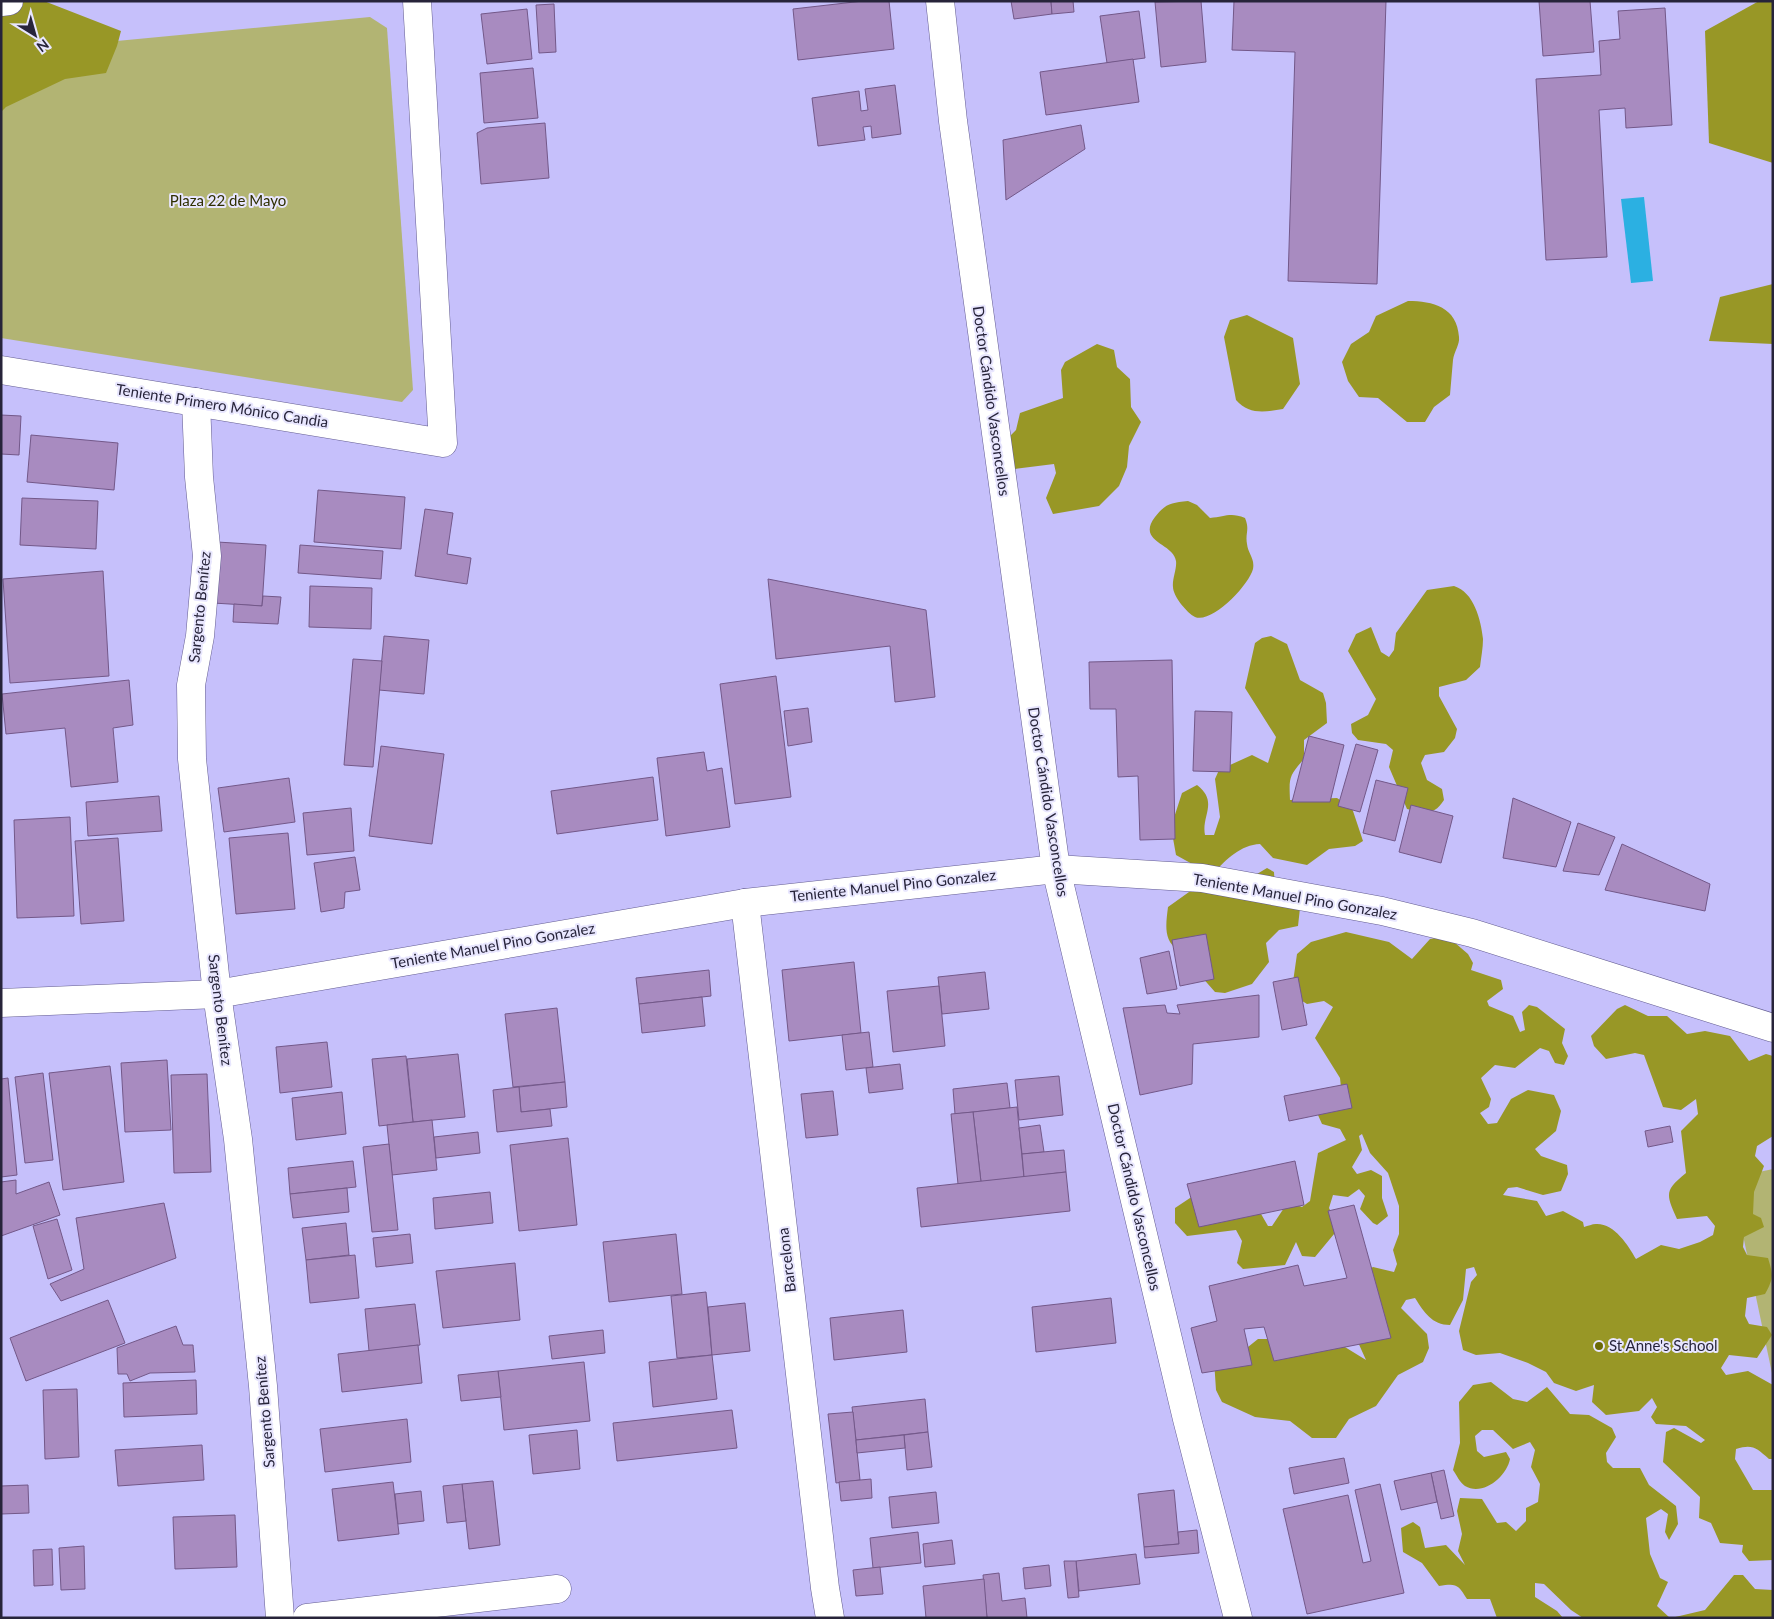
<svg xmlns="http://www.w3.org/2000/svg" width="1774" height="1619" font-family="Lato,sans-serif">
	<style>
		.green { fill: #b2b473 }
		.forest { fill: #989726 }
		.water { fill: #2bb0e2 }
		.building { fill: #a88bc0; stroke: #735889 }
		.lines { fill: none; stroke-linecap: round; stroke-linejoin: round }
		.minor-casing { stroke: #635c91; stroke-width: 29 }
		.minor { stroke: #fff; stroke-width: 28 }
		.poi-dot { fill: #6b6a06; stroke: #e8e6fe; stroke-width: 2 }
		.labels { text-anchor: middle; stroke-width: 4; stroke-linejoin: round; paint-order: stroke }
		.park-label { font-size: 15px; fill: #2f2f00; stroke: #e8e6fe }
		.street-label { font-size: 15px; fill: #27243a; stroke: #e8e6fe }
		.poi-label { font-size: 15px; fill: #27243a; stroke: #e8e6fe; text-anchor: start }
	</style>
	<rect width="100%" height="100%" fill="#c6c0fb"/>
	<g class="green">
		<path d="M370,17l17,11 26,362 -11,12 -401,-64v-286z"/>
		<path d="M1773,1169v209l-42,-200z"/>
	</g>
	<g class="forest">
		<path d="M7,1h37l77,30 -4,15 -11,27 -41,6 -59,28 -5,5v-108z"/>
		<path d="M1759,1h14v162l-64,-20 -4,-112z"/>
		<path d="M1773,284v60l-64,-3 11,-44z"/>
		<path d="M1408,301c25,0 49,6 51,36 1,7 -5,15 -6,23 -1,11 -2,23 -3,35l-16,12 -9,15h-18l-29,-24 -19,-1 -11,-16 -6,-19 9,-18 18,-12 7,-16z"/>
		<path d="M1247,315l46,23 7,46 -17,25c-18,3 -34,6 -47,-9l-12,-63 6,-17z"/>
		<path d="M1097,344l17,6 3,17 13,12 1,28 10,15 -12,24 -2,21 -8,19 -20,20 -46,8 -7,-16 10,-25 -2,-9 -39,5 -12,-26 13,-13 4,-17 43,-15 -2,-28 4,-8z"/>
		<path d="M1188,501l9,4 13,13c15,-1 20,-6 35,0 5,12 0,15 2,26 1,10 8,14 6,25 -4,16 -41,55 -58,48 -8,-4 -22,-21 -22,-30 -1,-8 4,-18 3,-26 -2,-18 -40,-19 -21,-44 11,-14 16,-14 33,-16z"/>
		<path d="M1454,586c20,6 27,34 29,53 0,9 -2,19 -3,28l-14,13 -27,7v9l18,33 -2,9 -11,14 -19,3 -4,8 6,17 15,9 2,11c-11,17 -20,13 -37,9l-18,-42 4,-17 -7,-6 -28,-4 -6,-7 -1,-9 17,-9 8,-16 -28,-48 8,-17 15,-7 10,25 8,5 5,-7 2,-17 31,-43z"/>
		<path d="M1271,636l16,8 13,36 23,13 3,10 1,20 -23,17v19c-15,17 -15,18 -14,41l47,-2 15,10 11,33 -8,5 -26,3 -22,16 -34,-7 -13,-14c-19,1 -34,15 -46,29l13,19 40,-24 7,4 1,18 25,18 -2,18 -19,4 -13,13 3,19 -17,22 -27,9 -10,-1 -37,-42c-15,-10 -12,-26 -10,-43l35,-25 -9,-17 -18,-10 -5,-28 11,-34 15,-8c22,17 4,31 8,50h9l6,-18 -5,-38 4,-9 33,-15 16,8 8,-26 -31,-49 10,-45 7,-5z"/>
		<path d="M1346,932l43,10 23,17 18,-20 17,-3 21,18 5,9 -2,7 30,10 2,9 -16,12 2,5 24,10 7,16 5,-2 -3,-18 7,-7 8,2 28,22 -3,14 6,13 -4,9 -9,-2 -6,-12 -9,-3 -25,20 -20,-3 -14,13 10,21 -2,8 -9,6 8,11 9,-1 14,-24 17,-9 26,5 7,16 -5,20 -21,18 6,7 26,9 1,9 -7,17 -18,4 -26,-8 -9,1 -5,7 34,6 9,15 17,-5 20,11 1,5c4,-1 8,-3 12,-3 18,-1 32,21 40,35l25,-14 18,4 21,-7 13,-7 2,-9 -8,-10 -30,3c-11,-25 -13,-28 9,-46l-5,-42 17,-17 -2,-15 -15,11 -18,-3 -19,-52 -9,-2 -29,6 -12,-13 -3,-10 26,-27 8,-4 23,11h19l20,18 18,-3 25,5 19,25 17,-7 7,2v80l-16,10 -2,10 9,10 -10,26 -1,22 8,4 3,9 -20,10 -1,10 4,8 21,3c5,17 6,20 -3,36l-18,4 -2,18 4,8 18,3 5,8 -15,23 -28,-3 -8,13 5,7 22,-4 25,14v74h-4c-13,-11 -16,-15 -33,-10l-1,10 18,31h20v70l-24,1 -7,-9 1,-7 -23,-2 -9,-20 -12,-5 1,-21 -37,-35 3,-30 8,-4 27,15 4,-3 -19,-14 -30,-2 -5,-7 6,-10 -5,-9 -13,13 -33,4 -14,-13 2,-17 -18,6 -22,-8 -8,-11 -18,-9 -28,-10 -24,2 -13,-5 -4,-19 12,-49 6,-7 -3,-8 -8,2 -3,31 -13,25c-18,0 -26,-13 -35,-27l-9,2 -5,8 26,26 2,14 -6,14 -25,13 -22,31 -27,13 -13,19h-24l-22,-17 -35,-4 -33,-15 -6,-12 -2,-30 34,-13 10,-8h10l18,13 54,-8 26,16 -9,-20 5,-67 11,-6 21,5 3,-8 -4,-14 6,-16v-28l-11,-33 -18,-20 -8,-19 -3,2 3,14 -10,17 5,7 14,-4 11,6v22l6,18 -11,9 -4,-2 -13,-14 5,-13 -6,-7 -11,8 -15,-2 -4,13 10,20 -24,29 -13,-1 -6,-14 -11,23 -42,4 -6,-6 5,-22 -6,-11 -49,6 -12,-13v-15l39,-26 43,25 11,19h4l16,-24 14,5 8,-6 8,-48 28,-13 -6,-11 -18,-5 -4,-9 23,-28 -1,-9 -25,-40 18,-31 -9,-6 -17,3 -8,-5 -6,-17 4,-28 14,-12z"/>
		<path d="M1491,1382l22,17 14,3 20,-15 23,27 19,1 23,13 4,9 -10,16 1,9 6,6h27l9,17 27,21 2,18 -9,16 -4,-8 3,-18 -7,-5 -15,9 4,36 10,24 8,4 -11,24 13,12h-87l-12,-8 -27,-26 -9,-1v14l22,14 6,7h-66l-7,-19h-23c-9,-15 -11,-16 -28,-13l-17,-23 -19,-11 -2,-24 12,-6 7,5 5,21 21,-3 19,20 -7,-14 4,-17 -5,-23 3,-13 22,1 15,24 9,-1 10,9 10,-10v-13l12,-6 2,-18 -9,-17 4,-17 -5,-8 -17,7 -20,-19h-11l-7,6 2,15 7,6 22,-5 4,7c-3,17 -27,38 -45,27 -5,-3 -9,-12 -12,-16l7,-27 -1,-41 14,-17z"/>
		<path d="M1734,1575h9l12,14 18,1v28h-102l34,-8z"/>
	</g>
	<path class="water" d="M1644,197l9,84 -22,2 -10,-84z"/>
	<g class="building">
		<path d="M863,1h26l5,48 -96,11 -5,-51z"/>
		<path d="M1011,1h40l1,13 -38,5z"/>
		<path d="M1051,1h22l1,11 -22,2z"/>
		<path d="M1201,1l5,61 -45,5 -6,-65z"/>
		<path d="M1234,1h152l-9,283 -89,-3 7,-229 -63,-2z"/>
		<path d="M1539,1h51l4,51 -51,4z"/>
		<path d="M554,4l2,48 -17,1 -3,-48z"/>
		<path d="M1665,8l7,117 -46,3 -1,-20 -26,2 8,147 -61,3 -10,-181 65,-4 -2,-34 21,-2 -2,-28z"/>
		<path d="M527,9l5,50 -45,5 -6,-50z"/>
		<path d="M1139,11l6,47 -38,5 -7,-47z"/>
		<path d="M1133,59l6,43 -93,13 -6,-43z"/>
		<path d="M533,68l5,50 -54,5 -4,-50z"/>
		<path d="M895,85l6,49 -29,4 -1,-12 -8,1 2,13 -47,6 -6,-48 47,-7 2,20 7,-1 -3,-21z"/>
		<path d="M545,123l4,55 -68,6 -4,-51 10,-5z"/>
		<path d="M1081,125l4,24 -79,51 -3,-60z"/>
		<path d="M1,415l20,1 -2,39 -18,-1z"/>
		<path d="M31,435l87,8 -4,47 -87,-8z"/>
		<path d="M318,490l87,7 -4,52 -87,-7z"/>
		<path d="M22,498l76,3 -2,48 -76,-4z"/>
		<path d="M425,509l28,4 -6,41 24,4 -4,26 -52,-8z"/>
		<path d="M217,542l49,3 -4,61 -49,-3z"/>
		<path d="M300,545l83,6 -2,28 -83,-6z"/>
		<path d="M103,571l6,105 -99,7 -7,-104z"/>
		<path d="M768,579l158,31 9,87 -40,5 -5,-56 -114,13z"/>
		<path d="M310,586l62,2 -1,41 -62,-2z"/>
		<path d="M263,596l18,1 -3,27 -45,-2 1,-18 28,2z"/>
		<path d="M384,636l45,4 -5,54 -45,-4z"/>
		<path d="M353,659l29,2 -9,106 -29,-2z"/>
		<path d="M1172,660l3,179 -35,1 -2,-64 -20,1 -2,-68h-26l-1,-47z"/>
		<path d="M776,676l15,121 -56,7 -15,-120z"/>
		<path d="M129,680l4,45 -20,3 5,54 -47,5 -6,-59 -59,6 -4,-40z"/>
		<path d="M808,708l4,34 -24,4 -4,-35z"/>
		<path d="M1195,711l37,1 -2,60 -37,-1z"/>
		<path d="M1309,736l35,9 -14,57h-38z"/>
		<path d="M1356,744l22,6 -18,62 -22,-6z"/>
		<path d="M381,746l63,8 -12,90 -63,-8z"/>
		<path d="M704,752l3,19 15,-3 8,59 -64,9 -9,-78z"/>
		<path d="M653,777l5,43 -101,14 -6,-43z"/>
		<path d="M289,778l6,44 -71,10 -6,-44z"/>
		<path d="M1376,780l32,8 -13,53 -32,-8z"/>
		<path d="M159,796l3,35 -74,5 -2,-34z"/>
		<path d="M1513,798l58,24 -15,45 -53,-9z"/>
		<path d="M1411,805l42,11 -12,47 -42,-11z"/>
		<path d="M351,808l3,43 -47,4 -4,-42z"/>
		<path d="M70,817l4,99 -57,2 -3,-98z"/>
		<path d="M1578,823l37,14 -16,38 -36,-4z"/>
		<path d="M288,833l7,76 -59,5 -7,-76z"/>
		<path d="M118,838l6,83 -43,3 -6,-83z"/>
		<path d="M1622,844l88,40 -5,27 -100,-21z"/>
		<path d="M355,857l5,33 -15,2 -1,16 -23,4 -7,-49z"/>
		<path d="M1206,934l8,45 -34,7 -8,-46z"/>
		<path d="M1169,951l8,38 -30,5 -7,-36z"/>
		<path d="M854,962l7,71 -72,8 -7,-71z"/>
		<path d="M709,970l2,26 -72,8 -3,-26z"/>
		<path d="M985,972l4,37 -47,5 -4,-37z"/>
		<path d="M1298,977l9,48 -25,5 -9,-48z"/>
		<path d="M939,986l6,60 -52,6 -6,-61z"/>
		<path d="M1259,995v42l-66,7 -1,40 -52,11 -17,-87 42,-3 2,8 13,1 -3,-9z"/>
		<path d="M702,997l3,29 -63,7 -3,-29z"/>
		<path d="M557,1008l8,74 -52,5 -8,-73z"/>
		<path d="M869,1032l4,35 -27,3 -4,-35z"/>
		<path d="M327,1042l5,45 -52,6 -4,-46z"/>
		<path d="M458,1054l7,63 -52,5 -6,-63z"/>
		<path d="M406,1056l7,66 -34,4 -7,-67z"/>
		<path d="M167,1060l4,70 -46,2 -4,-69z"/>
		<path d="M900,1064l3,25 -34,4 -3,-25z"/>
		<path d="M110,1066l14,116 -61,8 -14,-117z"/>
		<path d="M43,1073l10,87 -28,3 -10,-86z"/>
		<path d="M207,1074l4,98 -37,1 -3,-98z"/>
		<path d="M1059,1076l4,39 -44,5 -4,-40z"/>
		<path d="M8,1078l9,97 -16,2v-98z"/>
		<path d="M565,1082l2,25 -46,5 -2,-25z"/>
		<path d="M1007,1083l3,25 -55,6 -2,-25z"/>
		<path d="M1347,1084l5,24 -63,13 -5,-25z"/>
		<path d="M519,1087l2,25 29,-3 2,17 -55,6 -4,-42z"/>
		<path d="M833,1091l5,44 -32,3 -5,-44z"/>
		<path d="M342,1092l4,42 -50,6 -4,-42z"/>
		<path d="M1017,1107l7,70 -43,5 -8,-70z"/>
		<path d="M973,1112l8,70 -23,2 -7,-70z"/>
		<path d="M432,1120l5,50 -45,5 -5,-50z"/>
		<path d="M1040,1125l4,27 -22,2 -3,-26z"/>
		<path d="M1670,1126l3,16 -25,5 -3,-16z"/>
		<path d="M478,1132l2,21 -44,5 -2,-21z"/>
		<path d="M568,1138l9,87 -58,6 -9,-86z"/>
		<path d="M389,1144l9,86 -26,2 -9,-85z"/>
		<path d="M1064,1150l2,22 -42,5 -2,-23z"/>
		<path d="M353,1161l3,26 -66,7 -2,-26z"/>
		<path d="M1295,1161l9,44 -105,22 -12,-43z"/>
		<path d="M1066,1172l4,39 -149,16 -4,-39z"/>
		<path d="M16,1180v14l33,-12 11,33 -59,21v-54z"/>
		<path d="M347,1188l2,24 -56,6 -3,-24z"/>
		<path d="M490,1192l3,31 -58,6 -2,-31z"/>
		<path d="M164,1203l12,55 -115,43 -11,-17 34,-15 -8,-51z"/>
		<path d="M1354,1205l37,133 -117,23 -10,-34 -20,2 8,36 -50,8 -11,-45 26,-7 -8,-35 89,-21 6,21 43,-8 -19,-67z"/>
		<path d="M57,1219l15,51 -24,9 -15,-53z"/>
		<path d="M346,1223l3,32 -43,5 -4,-32z"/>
		<path d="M410,1234l3,29 -37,4 -3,-29z"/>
		<path d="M676,1234l6,60 -73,8 -6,-60z"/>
		<path d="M355,1255l4,43 -49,5 -4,-43z"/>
		<path d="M515,1263l5,57 -77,8 -7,-57z"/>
		<path d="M706,1292l6,63 -35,3 -6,-62z"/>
		<path d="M1111,1298l5,45 -80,9 -4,-45z"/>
		<path d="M108,1300l17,43 -99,38 -16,-43z"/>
		<path d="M745,1303l5,48 -38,4 -4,-48z"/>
		<path d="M415,1304l5,41 -51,6 -4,-42z"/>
		<path d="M903,1310l4,42 -73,8 -4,-42z"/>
		<path d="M176,1326l7,19h10l2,27 -45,1 -20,8 -3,-7h-9l-1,-26z"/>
		<path d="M603,1330l2,23 -53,6 -3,-23z"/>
		<path d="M418,1345l4,38 -80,9 -4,-38z"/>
		<path d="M712,1355l5,44 -64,8 -4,-45z"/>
		<path d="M584,1362l6,59 -86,9 -6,-59z"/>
		<path d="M498,1371l3,26 -40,4 -3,-26z"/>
		<path d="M196,1380l1,34 -73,3 -1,-34z"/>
		<path d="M77,1389l2,68 -34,2 -2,-69z"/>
		<path d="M925,1399l3,33 -72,8 -4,-33z"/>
		<path d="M732,1410l5,38 -120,13 -4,-38z"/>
		<path d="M853,1412l7,68 -24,3 -8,-69z"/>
		<path d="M407,1419l4,43 -86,10 -5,-43z"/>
		<path d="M577,1430l3,39 -47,5 -4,-39z"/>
		<path d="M928,1432l4,35 -25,3 -3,-35z"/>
		<path d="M904,1435l1,13 -48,5 -1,-13z"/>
		<path d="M202,1445l2,35 -86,6 -3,-36z"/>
		<path d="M1344,1458l5,25 -55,11 -5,-26z"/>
		<path d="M1444,1470l10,46 -13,3 -10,-46z"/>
		<path d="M1431,1473l6,29 -36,8 -7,-29z"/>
		<path d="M871,1479l1,19 -31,3 -2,-19z"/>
		<path d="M493,1481l7,64 -31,4 -7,-65z"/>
		<path d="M393,1482l6,52 -61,7 -6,-52z"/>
		<path d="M462,1484l4,37 -19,2 -4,-37z"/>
		<path d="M1380,1484l24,109 -97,21 -24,-105 65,-14 15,68 8,-2 -16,-71z"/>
		<path d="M28,1485l1,28 -28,1v-28z"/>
		<path d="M1174,1490l5,54 -35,3 -6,-53z"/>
		<path d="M421,1491l3,30 -26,3 -3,-30z"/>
		<path d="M936,1492l3,31 -47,5 -3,-31z"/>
		<path d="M235,1515l2,52 -62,2 -2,-52z"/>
		<path d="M1197,1530l2,23 -54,5 -1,-11 35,-3 -1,-12z"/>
		<path d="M918,1532l3,31 -48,5 -3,-30z"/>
		<path d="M952,1540l3,24 -30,3 -2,-23z"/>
		<path d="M84,1546l1,43 -24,1 -2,-42z"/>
		<path d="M52,1549l1,36 -19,1 -1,-36z"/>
		<path d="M1136,1554l4,30 -61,7 -3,-30z"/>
		<path d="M1064,1561h12l3,36 -11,1z"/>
		<path d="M1049,1565l2,21 -26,3 -2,-21z"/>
		<path d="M880,1567l3,27 -27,2 -3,-26z"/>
		<path d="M999,1573l3,28 23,-3 2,20h-40l-4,-43z"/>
		<path d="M984,1579l3,39h-61l-3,-32z"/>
	</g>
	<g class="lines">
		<g class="minor-casing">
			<g id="minor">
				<path d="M940,1l13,120 103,748 131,550 51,199"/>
				<path d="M1,2l8,-1"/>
				<path d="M1,370l442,73 -26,-442"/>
				<path d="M196,402l3,75 8,79 -7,80 -9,49 1,74 25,235 21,145 25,247 17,232"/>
				<path d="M745,903l80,685 5,30"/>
				<path d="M1,1003l216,-9 528,-91 311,-34 146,9 180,33 90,22 301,95"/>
				<path d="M307,1618l250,-29"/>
			</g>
		</g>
		<use href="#minor" class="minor"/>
	</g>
	<circle class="poi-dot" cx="1599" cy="1346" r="5"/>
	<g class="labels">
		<g class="park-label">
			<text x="228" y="206">Plaza 22 de Mayo</text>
		</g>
		<g class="street-label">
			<text transform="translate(991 401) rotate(82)" y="5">Doctor Cándido Vasconcellos</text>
			<text transform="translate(222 406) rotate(9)" y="5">Teniente Primero Mónico Candia</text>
			<text transform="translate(200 607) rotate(-84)" y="5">Sargento Benítez</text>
			<text transform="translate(1048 802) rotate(81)" y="5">Doctor Cándido Vasconcellos</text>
			<text transform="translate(893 886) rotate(-6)" y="5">Teniente Manuel Pino Gonzalez</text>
			<text transform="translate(1295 897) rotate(10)" y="5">Teniente Manuel Pino Gonzalez</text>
			<text transform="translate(493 946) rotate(-10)" y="5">Teniente Manuel Pino Gonzalez</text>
			<text transform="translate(220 1010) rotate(83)" y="5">Sargento Benítez</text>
			<text transform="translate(1134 1197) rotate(77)" y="5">Doctor Cándido Vasconcellos</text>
			<text transform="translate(787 1260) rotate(-97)" y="5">Barcelona</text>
			<text transform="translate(265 1412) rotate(-95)" y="5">Sargento Benítez</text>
		</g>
		<g class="poi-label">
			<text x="1609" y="1351">St Anne's School</text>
		</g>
	</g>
	<rect width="1774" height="1619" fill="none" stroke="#27243a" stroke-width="5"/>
	<g transform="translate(35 35) rotate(143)" stroke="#e8e6fe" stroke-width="4" paint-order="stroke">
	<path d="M0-4L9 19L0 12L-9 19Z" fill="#27243a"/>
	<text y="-8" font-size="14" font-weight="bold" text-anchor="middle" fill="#27243a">N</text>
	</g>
</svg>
